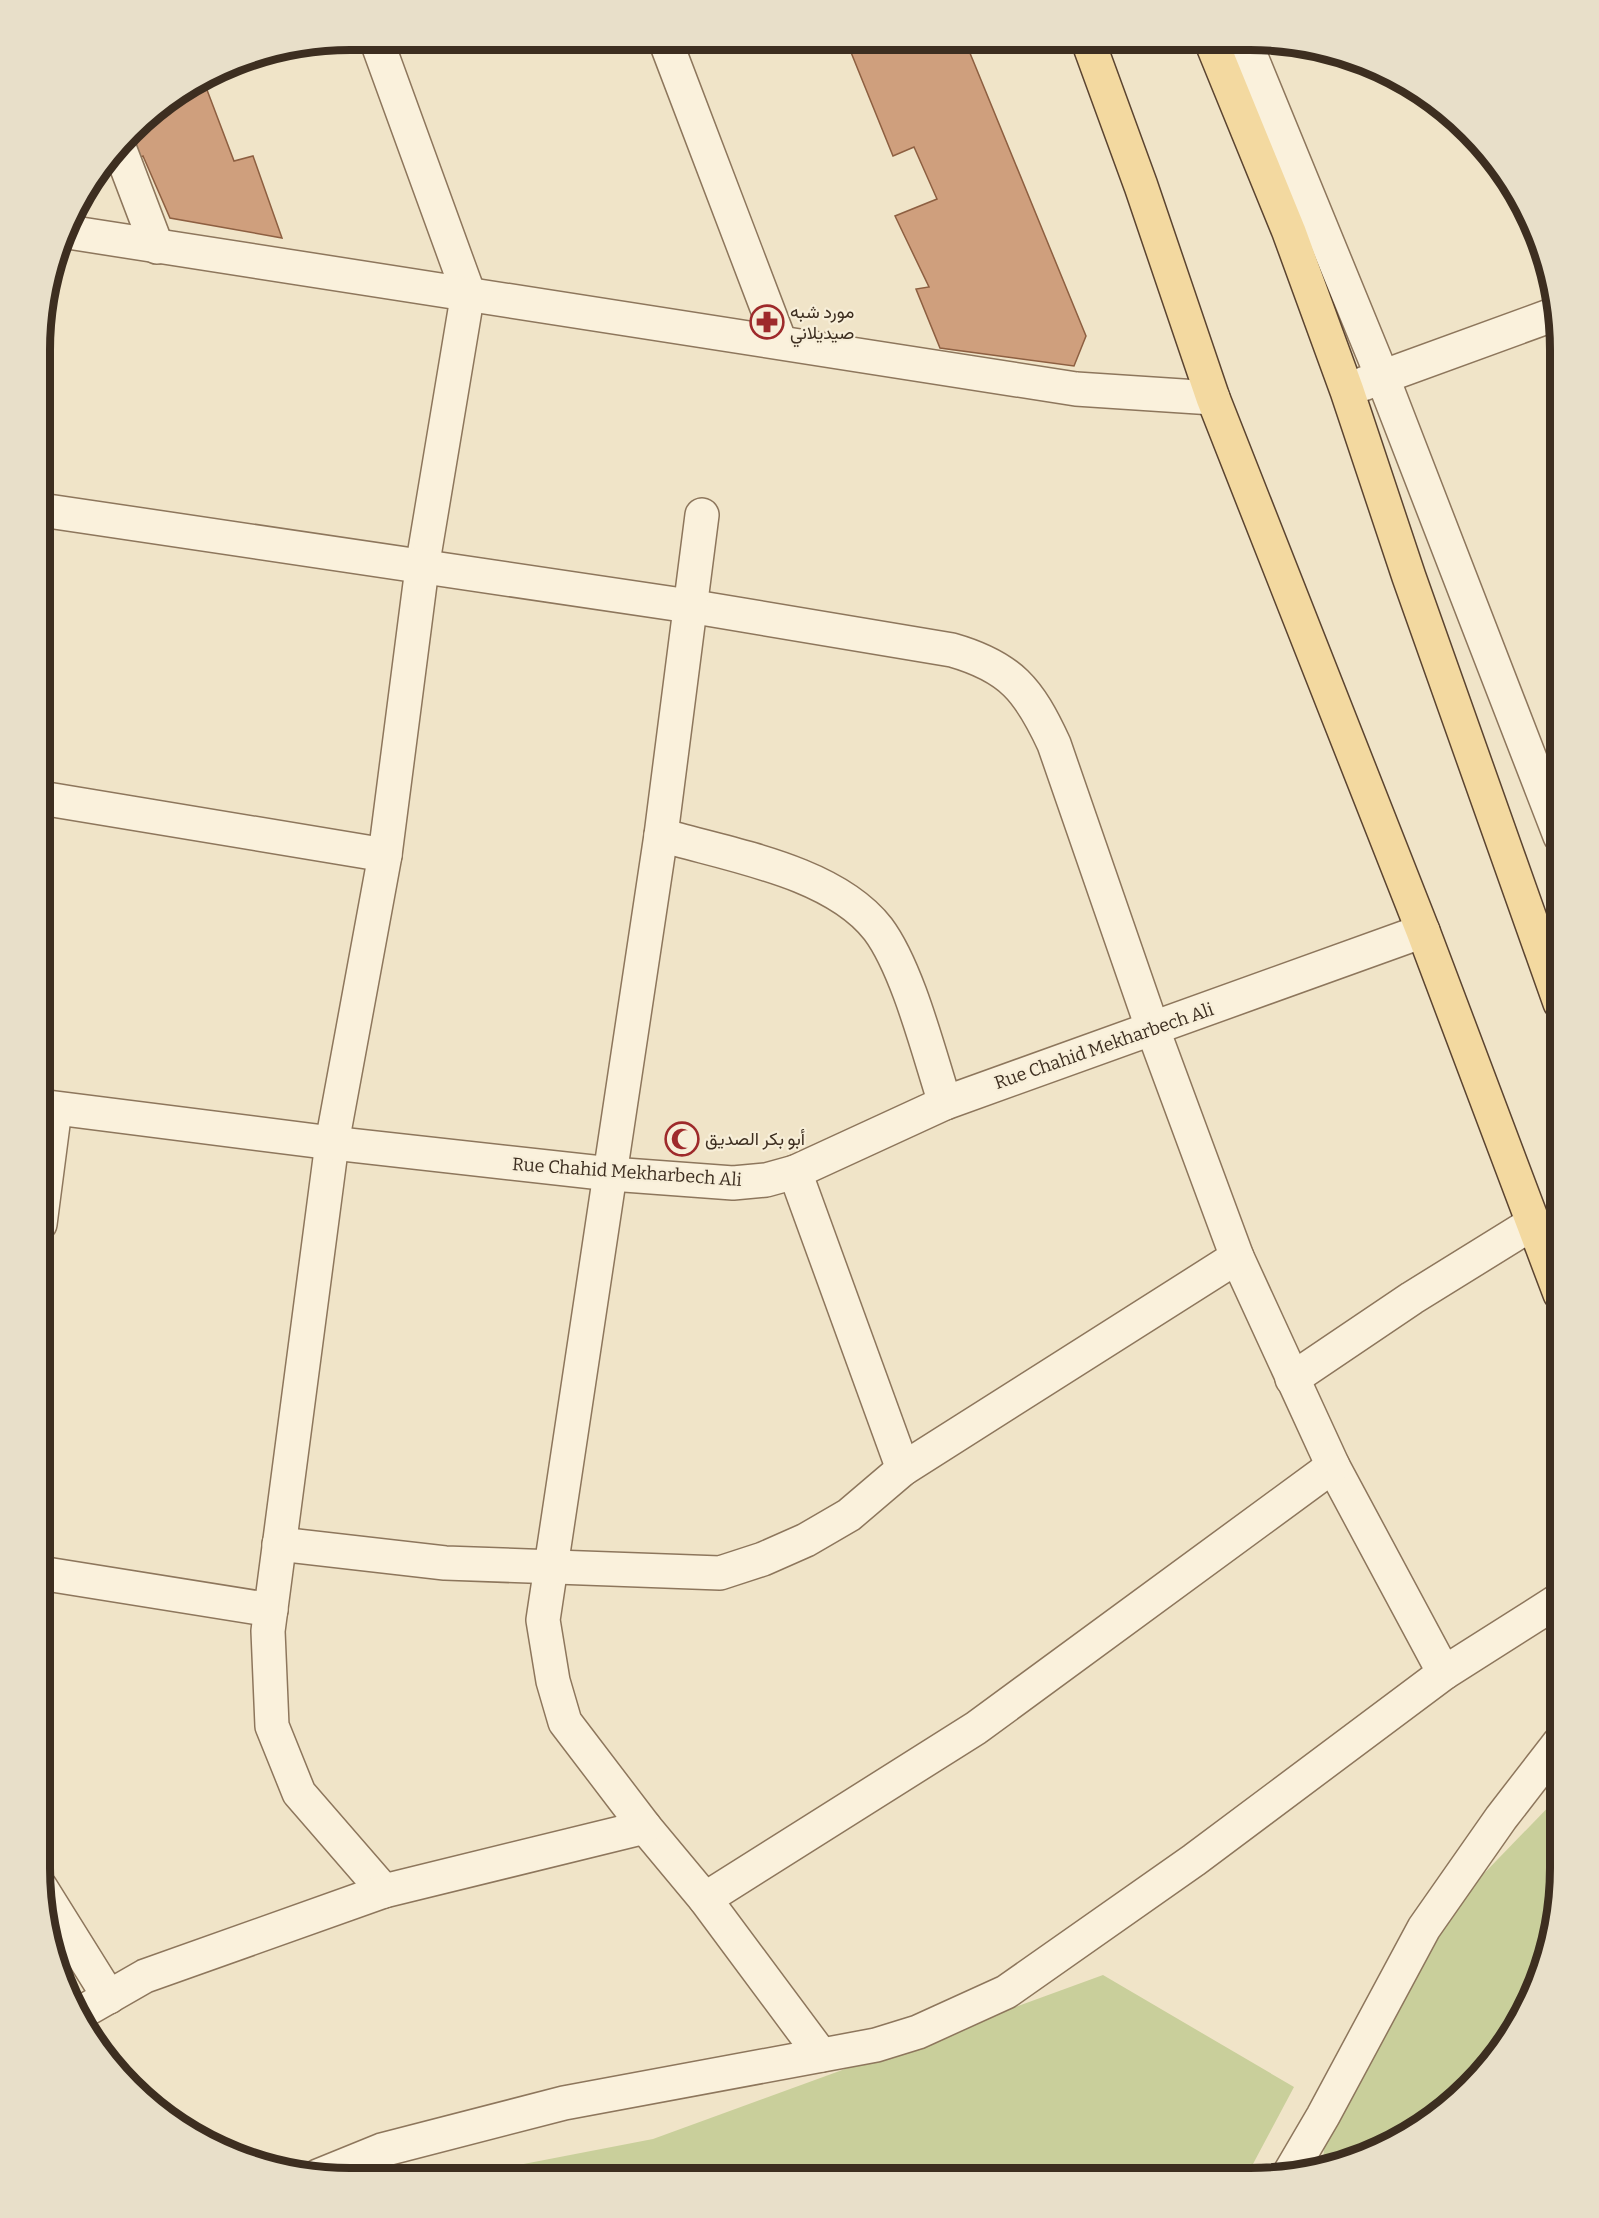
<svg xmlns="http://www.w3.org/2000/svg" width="1599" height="2218" font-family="Bitter,Vazirmatn,serif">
	<rect width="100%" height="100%" fill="#f0e4c8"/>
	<!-- green -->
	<g fill="#c9cf9b">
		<polygon points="1559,1796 1559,1889 1543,1969 1507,2041 1454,2102 1387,2147 1323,2169 1324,2145 1439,1920"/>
		<polygon points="1103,1975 1294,2087 1245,2179 456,2177 653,2139"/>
	</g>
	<!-- building -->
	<g fill="#cf9f7d" stroke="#8d5f41" stroke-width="1.5">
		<polygon points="846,40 965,41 1086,336 1074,366 940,348 916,289 929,287 895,216 937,199 914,147 893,156"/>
		<polygon points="204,82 234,161 253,156 282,238 170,218 143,156 135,160 127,138 145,116"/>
	</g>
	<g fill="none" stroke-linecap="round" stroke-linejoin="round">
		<!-- minor casing -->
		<g stroke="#8d765c" stroke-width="36">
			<g id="minor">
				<polyline points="376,39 468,292 422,568 385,855 332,1143 268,1631 272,1726 299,1793 384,1891"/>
				<polyline points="665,40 780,342"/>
				<polyline points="1245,42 1382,376 1560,836"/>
				<polyline points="119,147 157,247"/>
				<polyline points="68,232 1076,389 1213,398"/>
				<polyline points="1363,384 1555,314"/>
				<path d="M41,510L689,606L952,650C1011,667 1029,690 1054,744L1153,1030L1237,1257L1333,1466L1444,1673"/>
				<polyline points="702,515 661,835 543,1620 553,1681 565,1722 645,1827 705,1899 821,2055"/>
				<polyline points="41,798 385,855"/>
				<path d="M661,835C729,855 833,871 878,929C908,969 929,1054 945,1103"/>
				<polyline points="40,1106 332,1143 611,1174 733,1183 766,1180 795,1172 945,1103 1423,931"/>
				<polyline points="795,1172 903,1469"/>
				<polyline points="40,1224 55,1109"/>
				<polyline points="1292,1379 1412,1298 1533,1223"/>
				<polyline points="279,1544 445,1563 720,1573 763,1559 806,1540 849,1515 903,1469 1237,1257"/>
				<polyline points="40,1573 271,1610"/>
				<polyline points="41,1888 109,1997"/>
				<polyline points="705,1899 976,1728 1333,1466"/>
				<polyline points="77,2015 145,1976 384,1891 645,1827"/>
				<polyline points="1289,2174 1323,2116 1424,1928 1501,1818 1559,1743"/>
				<polyline points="318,2176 382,2150 564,2103 876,2045 918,2032 1006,1992 1194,1860 1444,1673 1559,1600"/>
			</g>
		</g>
		<!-- major casing -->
		<g stroke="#5b4430" stroke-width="36">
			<g id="major">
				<polyline points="1088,41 1141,186 1213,398 1423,931 1560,1294"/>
				<polyline points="1211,41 1289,232 1347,391 1409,577 1560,1003"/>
			</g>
		</g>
		<!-- minor -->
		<use href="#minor" stroke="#faf1dc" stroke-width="33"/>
		<!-- major -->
		<use href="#major" stroke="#f3d9a0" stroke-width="33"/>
	</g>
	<!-- icons -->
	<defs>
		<g id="pharmacy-ring" transform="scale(1.725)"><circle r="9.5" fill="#f7eed8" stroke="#9e2a2b" stroke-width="1.5"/><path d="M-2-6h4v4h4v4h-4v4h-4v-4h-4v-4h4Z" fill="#9e2a2b"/></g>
		<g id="mosque-ring" transform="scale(1.725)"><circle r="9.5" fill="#f7eed8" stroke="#9e2a2b" stroke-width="1.5"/><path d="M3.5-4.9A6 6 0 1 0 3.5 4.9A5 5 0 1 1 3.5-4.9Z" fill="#9e2a2b"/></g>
	</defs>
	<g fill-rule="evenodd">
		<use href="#pharmacy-ring" x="767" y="322"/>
		<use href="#mosque-ring" x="682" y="1139"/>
	</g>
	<g text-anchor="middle" stroke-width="4.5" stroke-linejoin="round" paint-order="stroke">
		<!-- poi labels -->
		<g font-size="18" fill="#3d2e20" stroke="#f7eed8" text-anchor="start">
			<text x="790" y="318">مورد شبه<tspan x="790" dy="21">صيديلاني</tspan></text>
			<text x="705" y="1145">أبو بكر الصديق</text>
		</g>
		<!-- street labels -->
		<g font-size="18" fill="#3d2e20" stroke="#f7eed8">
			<text transform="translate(1104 1046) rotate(-19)" y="6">Rue Chahid Mekharbech Ali</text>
			<text transform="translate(627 1172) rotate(4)" y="6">Rue Chahid Mekharbech Ali</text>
		</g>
	</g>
	<!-- crop -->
	<path d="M0 0H1599V2218H0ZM350 50H1250A300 300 0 0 1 1550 350V1868A300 300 0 0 1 1250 2168H350A300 300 0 0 1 50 1868V350A300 300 0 0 1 350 50Z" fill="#e8dfc9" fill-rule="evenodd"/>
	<path fill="none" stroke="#3d2e20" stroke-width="8" d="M350 50H1250A300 300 0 0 1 1550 350V1868A300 300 0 0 1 1250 2168H350A300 300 0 0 1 50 1868V350A300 300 0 0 1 350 50Z"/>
</svg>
